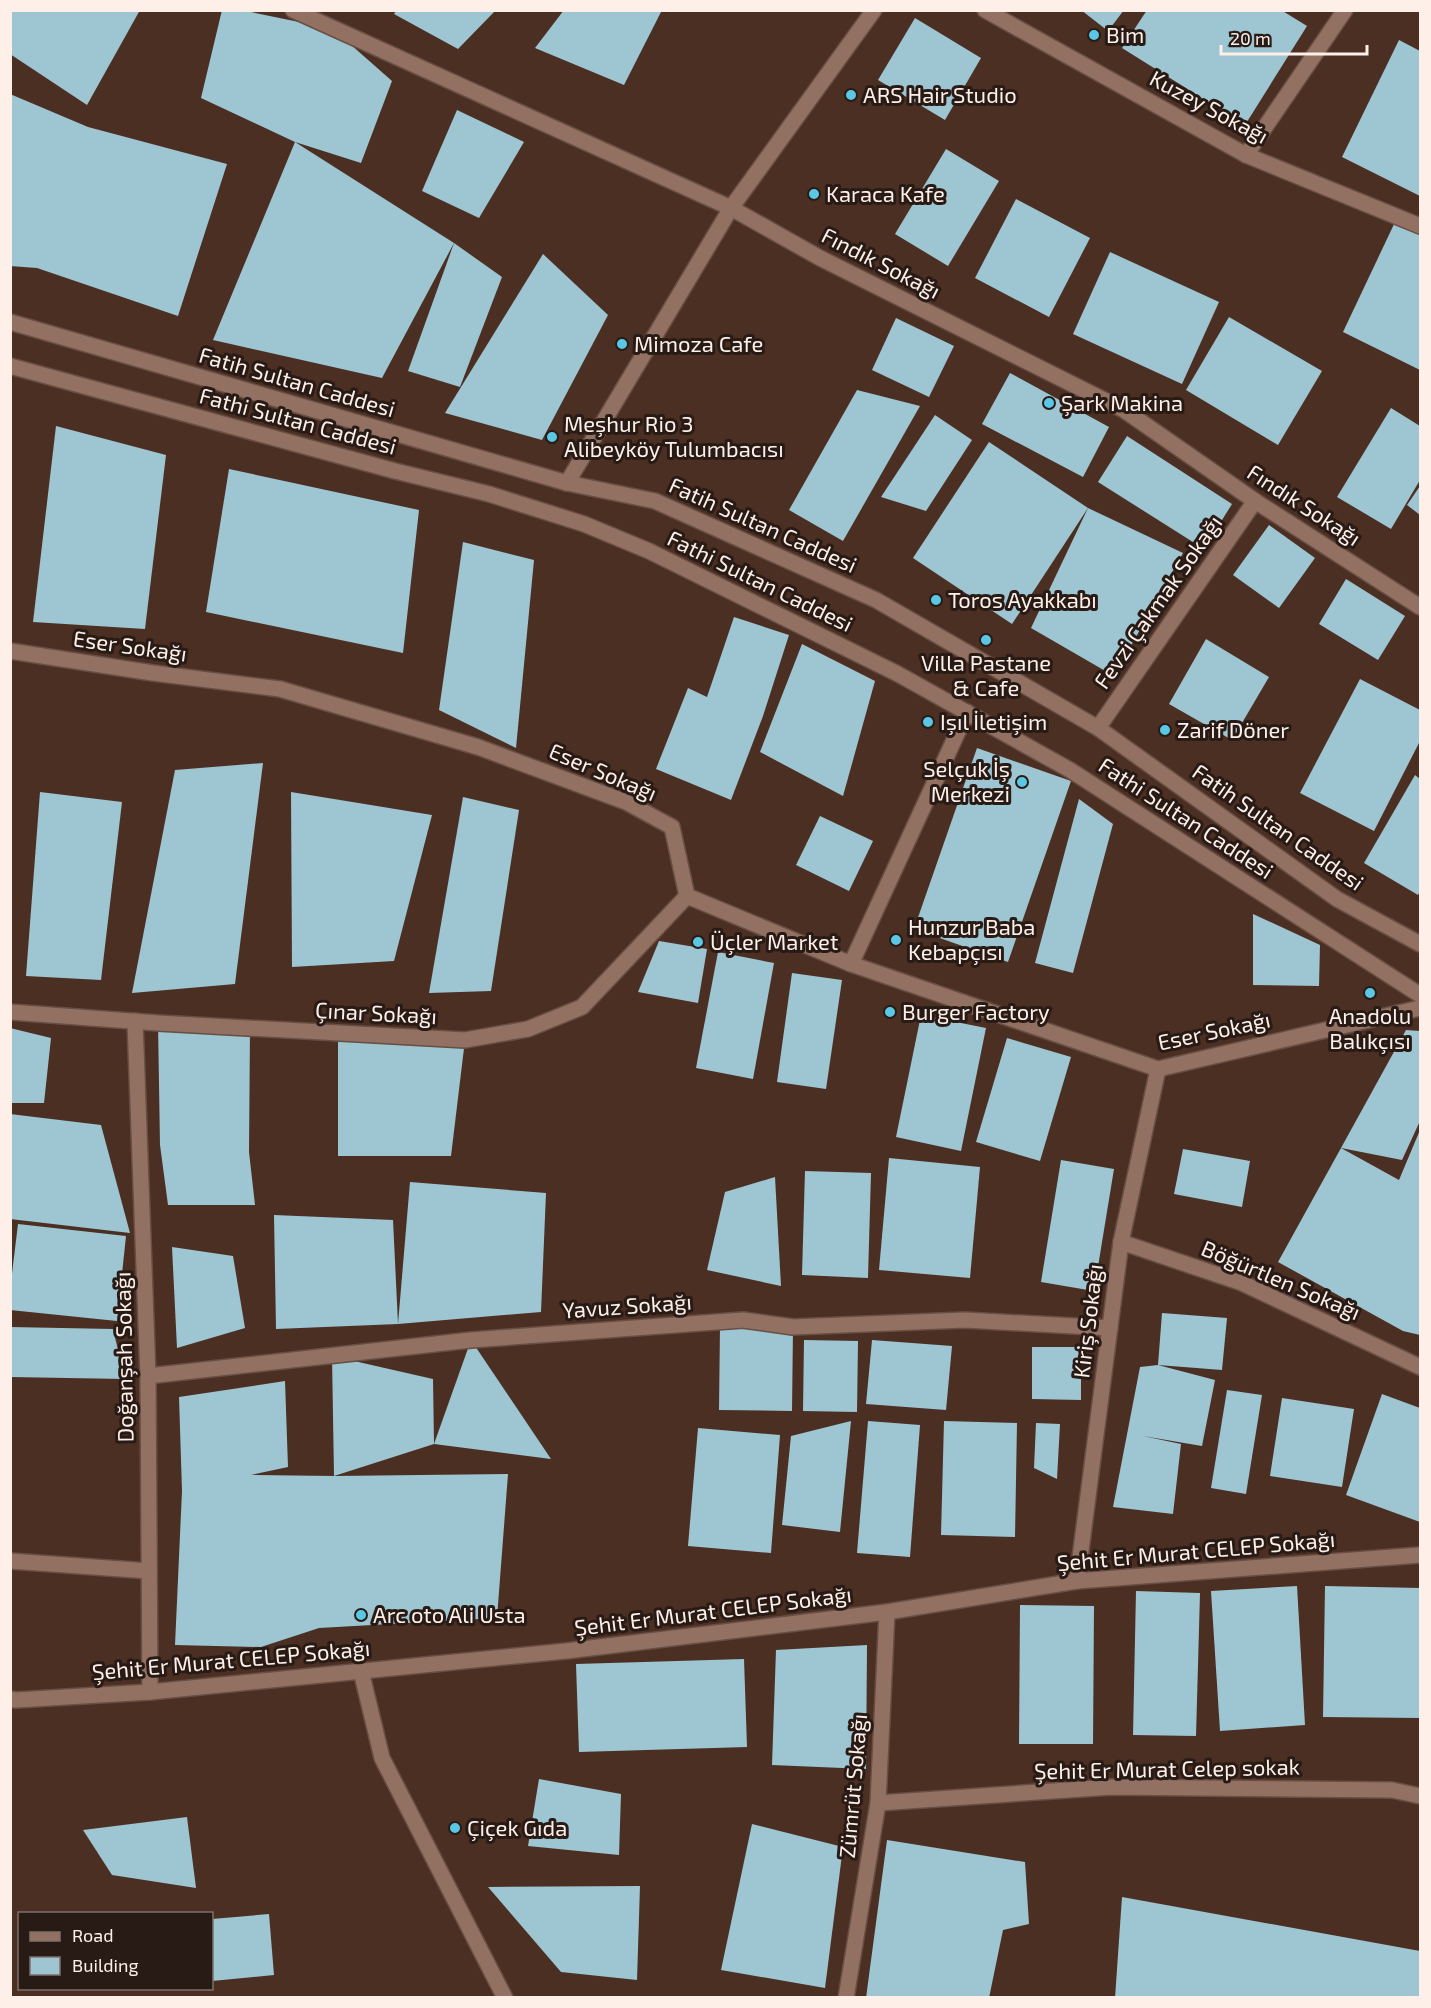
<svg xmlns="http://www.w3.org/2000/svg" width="1431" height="2008" font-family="'Exo 2',sans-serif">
	<rect width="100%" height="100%" fill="#4c2f23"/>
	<!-- building -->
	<g fill="#9dc6d2">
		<polygon points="10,10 140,10 87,105 10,54"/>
		<polygon points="222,10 241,10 333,29 392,81 361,163 295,142 454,243 382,378 213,340 295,142 201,98"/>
		<polygon points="397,10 496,10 458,49 394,14"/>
		<polygon points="564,10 662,10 624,85 535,48"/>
		<polygon points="1081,10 1124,10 1108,31"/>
		<polygon points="1147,10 1281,10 1307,26 1245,125 1122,48"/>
		<polygon points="915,18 981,58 945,120 878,80"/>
		<polygon points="1399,40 1420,51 1420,196 1342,157"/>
		<polygon points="10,94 88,127 227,164 178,316 37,268 10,266"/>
		<polygon points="457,110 524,142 479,218 422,191"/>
		<polygon points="946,149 999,181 948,266 895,234"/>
		<polygon points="1016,199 1090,238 1049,317 975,278"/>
		<polygon points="1396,220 1420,232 1420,370 1343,332"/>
		<polygon points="454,243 502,277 460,387 408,371"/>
		<polygon points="1110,252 1219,302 1182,384 1073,334"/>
		<polygon points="543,254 608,315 542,440 445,413"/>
		<polygon points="1229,317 1322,371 1278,445 1186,390"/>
		<polygon points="896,318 954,346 929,397 872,370"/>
		<polygon points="1010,373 1109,427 1083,477 982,424"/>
		<polygon points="857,390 920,406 843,541 789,510"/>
		<polygon points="1391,408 1420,426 1420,480 1391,529 1337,497"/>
		<polygon points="935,415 972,440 926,511 881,497"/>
		<polygon points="56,426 166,455 145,629 33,622"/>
		<polygon points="1127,436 1232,504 1204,549 1098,482"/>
		<polygon points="989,442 1088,508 1012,624 913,558"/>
		<polygon points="229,469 419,510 403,653 206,612"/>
		<polygon points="1420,486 1420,515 1407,505"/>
		<polygon points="1088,508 1183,553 1114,676 1031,628"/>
		<polygon points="1269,525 1315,558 1279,608 1233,575"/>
		<polygon points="463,542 534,560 516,748 439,710"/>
		<polygon points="1346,579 1405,616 1378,660 1319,624"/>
		<polygon points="734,617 789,635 763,716 731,800 656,769 688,688 707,697"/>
		<polygon points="1206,639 1269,677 1232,740 1169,704"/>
		<polygon points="802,644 875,681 843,796 760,752"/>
		<polygon points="1360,679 1420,710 1420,741 1374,831 1300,793"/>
		<polygon points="977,748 1071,781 1008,962 914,929"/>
		<polygon points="263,763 235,984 132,993 175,770"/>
		<polygon points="1415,775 1420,779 1420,891 1418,895 1364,863"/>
		<polygon points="40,792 122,802 101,980 26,976"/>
		<polygon points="291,792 432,815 394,961 292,967"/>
		<polygon points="463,797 519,810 491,991 429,993"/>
		<polygon points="1079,799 1113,824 1073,973 1035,963"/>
		<polygon points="820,816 873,841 849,891 796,865"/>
		<polygon points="1253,914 1320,945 1319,986 1253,985"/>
		<polygon points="659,941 707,949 698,1003 638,992"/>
		<polygon points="718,952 774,963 753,1079 696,1068"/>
		<polygon points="792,973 842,980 826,1089 777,1082"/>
		<polygon points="921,1015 986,1028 961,1151 896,1137"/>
		<polygon points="158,1023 250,1028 249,1152 255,1205 168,1205 160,1145"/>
		<polygon points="10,1028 51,1038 44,1103 10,1103"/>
		<polygon points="1406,1030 1420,1031 1420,1121 1402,1160 1341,1148"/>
		<polygon points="338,1033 465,1040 451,1156 338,1156"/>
		<polygon points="1007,1038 1071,1057 1040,1161 976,1142"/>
		<polygon points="10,1114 101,1125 130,1233 10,1219"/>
		<polygon points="1420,1130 1420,1335 1403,1331 1278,1262 1341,1148 1399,1180"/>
		<polygon points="1183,1149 1250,1161 1242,1207 1174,1194"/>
		<polygon points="889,1158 980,1167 970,1278 879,1270"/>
		<polygon points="1061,1160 1114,1169 1094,1291 1041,1282"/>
		<polygon points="805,1171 871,1173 868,1278 802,1275"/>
		<polygon points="775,1177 781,1286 707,1270 725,1192"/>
		<polygon points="410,1182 546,1193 541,1312 398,1324"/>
		<polygon points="274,1215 393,1220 398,1324 276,1329"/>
		<polygon points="18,1224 126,1236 117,1321 10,1310 10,1290"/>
		<polygon points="172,1247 233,1256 245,1328 177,1348"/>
		<polygon points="1162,1313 1227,1318 1222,1370 1158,1365 1215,1380 1202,1446 1143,1436 1181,1444 1173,1514 1113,1507 1140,1367 1158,1365"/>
		<polygon points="10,1327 113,1329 125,1379 10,1377"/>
		<polygon points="720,1327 793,1327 792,1411 719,1410"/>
		<polygon points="471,1340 551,1459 434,1444"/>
		<polygon points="804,1340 858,1341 857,1412 803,1411"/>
		<polygon points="872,1340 952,1346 946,1410 866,1404"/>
		<polygon points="1032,1347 1081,1347 1081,1400 1032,1399"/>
		<polygon points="332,1356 433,1379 434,1444 334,1476 508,1474 497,1618 319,1628 261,1647 175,1645 182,1491 179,1397 285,1381 288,1467 251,1475 334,1476"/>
		<polygon points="1227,1390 1262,1395 1246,1494 1211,1488"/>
		<polygon points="1382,1394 1420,1408 1420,1522 1346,1495"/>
		<polygon points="1282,1398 1354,1409 1342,1487 1270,1476"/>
		<polygon points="851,1421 840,1532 782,1525 791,1436"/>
		<polygon points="868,1421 920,1425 910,1557 857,1553"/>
		<polygon points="944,1421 1017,1423 1015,1537 941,1535"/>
		<polygon points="1036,1423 1060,1424 1057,1479 1034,1468"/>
		<polygon points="698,1428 780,1435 771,1553 688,1546"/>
		<polygon points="1297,1586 1305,1725 1220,1731 1211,1591"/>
		<polygon points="1325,1586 1420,1588 1420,1718 1323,1717"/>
		<polygon points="1136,1591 1200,1593 1196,1736 1133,1735"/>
		<polygon points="1020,1605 1094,1606 1093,1744 1019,1744"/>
		<polygon points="867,1645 866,1769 772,1765 776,1650"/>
		<polygon points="744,1659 747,1747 579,1752 576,1664"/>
		<polygon points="539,1779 621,1794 619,1855 528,1846"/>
		<polygon points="187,1817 196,1888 112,1875 83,1830"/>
		<polygon points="752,1824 843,1847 825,1988 721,1970"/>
		<polygon points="887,1840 1025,1862 1029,1924 1003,1930 989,1998 866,1998"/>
		<polygon points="640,1886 637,1980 561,1972 488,1887"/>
		<polygon points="1122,1897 1420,1951 1420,1998 1115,1998"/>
		<polygon points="269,1914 274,1975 212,1981 212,1919"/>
	</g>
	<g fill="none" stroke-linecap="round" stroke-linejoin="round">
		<!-- minor casing -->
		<g stroke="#684e43" stroke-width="18">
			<g id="minor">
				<polyline points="293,10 731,208 820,258 1124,410 1255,501 1420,607"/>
				<polyline points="985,10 1246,155 1420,226"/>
				<polyline points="1246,155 1345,10"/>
				<polyline points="10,322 567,483 655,501 876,600 1098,728 1337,899 1420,944"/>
				<polyline points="10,366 395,471 489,494 584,524 649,551 898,674 1070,770 1420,995"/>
				<polyline points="567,483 731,208 874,10"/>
				<polyline points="10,651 153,673 280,689 478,747 626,802 672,827 687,896"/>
				<polyline points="1098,728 1255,501"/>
				<polyline points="687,896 851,964 1158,1069 1420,1008"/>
				<polyline points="851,964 967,712"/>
				<polyline points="10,1012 158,1023 465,1040 528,1029 582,1007 687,896"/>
				<polyline points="135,1021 148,1376 150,1692"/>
				<polyline points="1121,1242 1242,1283 1420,1367"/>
				<polyline points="148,1376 471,1340 743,1320 793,1327 965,1320 1110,1328"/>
				<polyline points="10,1561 149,1571"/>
				<polyline points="1077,1581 1121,1242 1158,1069"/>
				<polyline points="361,1671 382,1758 505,1998"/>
				<polyline points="10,1699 16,1700 150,1692 566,1651 887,1612 1077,1581 1420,1555"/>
				<polyline points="878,1803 1112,1787 1392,1790 1420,1796"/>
				<polyline points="846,1998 878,1803 887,1612"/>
			</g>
		</g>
		<!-- minor -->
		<use href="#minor" stroke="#937162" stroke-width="15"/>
	</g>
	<!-- markers -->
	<g fill="#5ac8e5" stroke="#281b15" stroke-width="2">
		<circle cx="1094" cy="35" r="6"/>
		<circle cx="851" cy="95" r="6"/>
		<circle cx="814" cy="194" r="6"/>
		<circle cx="622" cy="344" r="6"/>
		<circle cx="1049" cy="403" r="6"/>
		<circle cx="552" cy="437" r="6"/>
		<circle cx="936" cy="600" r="6"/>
		<circle cx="986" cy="640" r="6"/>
		<circle cx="928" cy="722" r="6"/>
		<circle cx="1165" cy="730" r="6"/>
		<circle cx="1022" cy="782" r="6"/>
		<circle cx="896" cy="940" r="6"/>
		<circle cx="698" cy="942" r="6"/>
		<circle cx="1370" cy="993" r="6"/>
		<circle cx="890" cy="1012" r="6"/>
		<circle cx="361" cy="1615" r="6"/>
		<circle cx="455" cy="1828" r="6"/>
	</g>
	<g text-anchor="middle" stroke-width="6" stroke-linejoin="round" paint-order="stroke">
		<!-- poi labels -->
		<g font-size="22" fill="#feefe9" stroke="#281b15" text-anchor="start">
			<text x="1106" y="43">Bim</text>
			<text x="863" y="103">ARS Hair Studio</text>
			<text x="826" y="202">Karaca Kafe</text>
			<text x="634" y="352">Mimoza Cafe</text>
			<text x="1061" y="411">Şark Makina</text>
			<text x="564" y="432">Meşhur Rio 3<tspan x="564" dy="25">Alibeyköy Tulumbacısı</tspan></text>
			<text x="948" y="608">Toros Ayakkabı</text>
			<text x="986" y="671" text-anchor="middle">Villa Pastane<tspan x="986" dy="25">&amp; Cafe</tspan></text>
			<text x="940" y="730">Işıl İletişim</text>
			<text x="1177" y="738">Zarif Döner</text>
			<text x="1010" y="777" text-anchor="end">Selçuk İş<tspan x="1010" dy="25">Merkezi</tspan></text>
			<text x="908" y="935">Hunzur Baba<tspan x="908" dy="25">Kebapçısı</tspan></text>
			<text x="710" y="950">Üçler Market</text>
			<text x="902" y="1020">Burger Factory</text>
			<text x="1370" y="1024" text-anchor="middle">Anadolu<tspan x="1370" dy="25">Balıkçısı</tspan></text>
			<text x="373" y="1623">Arc oto Ali Usta</text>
			<text x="467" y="1836">Çiçek Gıda</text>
		</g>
		<!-- street labels -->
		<g font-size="22" fill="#feefe9" stroke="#281b15">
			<text transform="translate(1209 107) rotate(28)" y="8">Kuzey Sokağı</text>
			<text transform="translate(881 263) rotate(27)" y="8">Fındık Sokağı</text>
			<text transform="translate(297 382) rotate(16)" y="8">Fatih Sultan Caddesi</text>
			<text transform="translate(298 421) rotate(15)" y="8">Fathi Sultan Caddesi</text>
			<text transform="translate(1304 505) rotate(33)" y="8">Fındık Sokağı</text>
			<text transform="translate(763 525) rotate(24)" y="8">Fatih Sultan Caddesi</text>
			<text transform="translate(760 581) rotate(26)" y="8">Fathi Sultan Caddesi</text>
			<text transform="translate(1158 602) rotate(-55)" y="8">Fevzi Çakmak Sokağı</text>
			<text transform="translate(130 646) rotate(8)" y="8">Eser Sokağı</text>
			<text transform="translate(603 772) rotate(23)" y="8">Eser Sokağı</text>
			<text transform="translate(1186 818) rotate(33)" y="8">Fathi Sultan Caddesi</text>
			<text transform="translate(1278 827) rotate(35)" y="8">Fatih Sultan Caddesi</text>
			<text transform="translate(376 1013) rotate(3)" y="8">Çınar Sokağı</text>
			<text transform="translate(1214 1031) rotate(-12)" y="8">Eser Sokağı</text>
			<text transform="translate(1281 1280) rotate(23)" y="8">Böğürtlen Sokağı</text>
			<text transform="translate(627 1306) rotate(-4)" y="8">Yavuz Sokağı</text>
			<text transform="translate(1088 1321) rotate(-83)" y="8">Kiriş Sokağı</text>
			<text transform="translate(124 1357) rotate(-91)" y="8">Doğanşah Sokağı</text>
			<text transform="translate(1196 1551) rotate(-5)" y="8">Şehit Er Murat CELEP Sokağı</text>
			<text transform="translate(713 1611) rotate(-7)" y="8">Şehit Er Murat CELEP Sokağı</text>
			<text transform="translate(231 1660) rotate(-5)" y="8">Şehit Er Murat CELEP Sokağı</text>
			<text transform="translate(1167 1769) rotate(-1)" y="8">Şehit Er Murat Celep sokak</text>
			<text transform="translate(853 1786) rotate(-85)" y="8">Zümrüt Sokağı</text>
		</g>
	</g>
	<!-- border -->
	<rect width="1431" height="2008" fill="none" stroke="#feefe9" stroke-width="24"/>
	<!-- legend -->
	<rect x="18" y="1912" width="195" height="78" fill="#281b15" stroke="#7e706a" stroke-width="1.5"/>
	<rect x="30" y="1932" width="30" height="9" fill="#937162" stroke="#7e706a" stroke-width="1.5"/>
	<text x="72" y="1942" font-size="18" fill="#feefe9">Road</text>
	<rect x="30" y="1957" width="30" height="18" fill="#9dc6d2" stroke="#7e706a" stroke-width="1.5"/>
	<text x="72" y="1972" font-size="18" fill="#feefe9">Building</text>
	<!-- scale -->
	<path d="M1221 45v9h146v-9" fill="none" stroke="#feefe9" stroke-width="3"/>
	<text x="1230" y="45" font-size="18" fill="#feefe9" stroke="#281b15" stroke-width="4.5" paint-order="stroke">20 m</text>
</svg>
